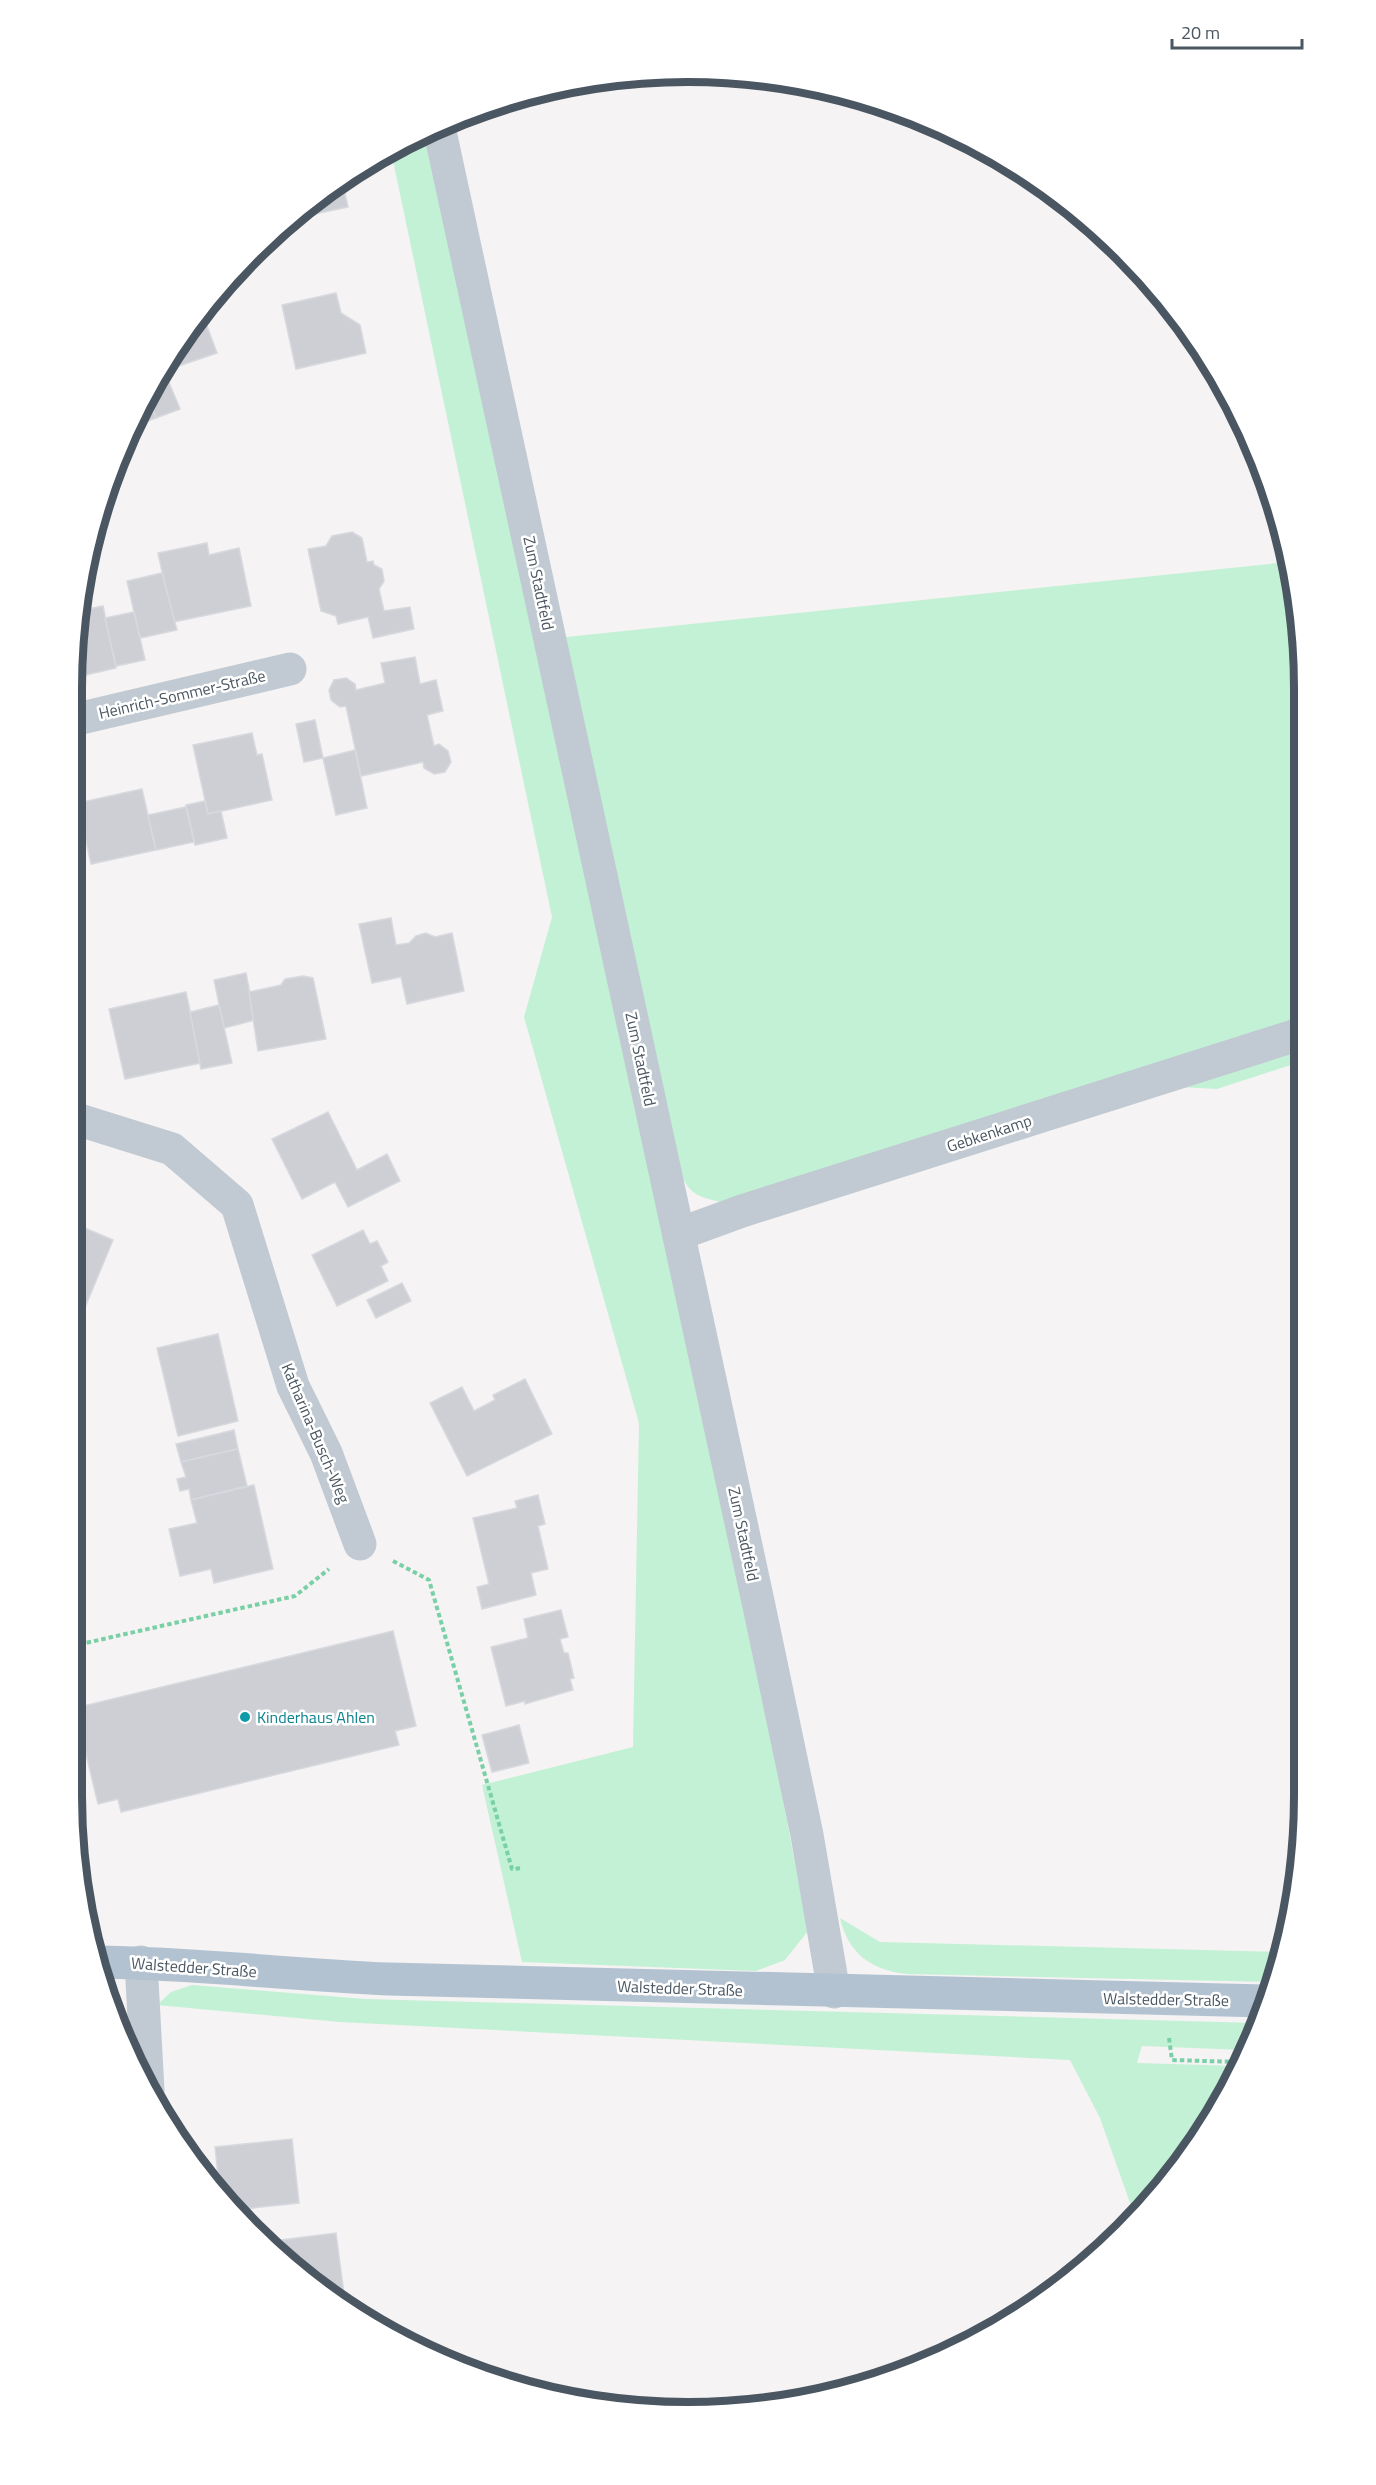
<svg xmlns="http://www.w3.org/2000/svg" width="1376" height="2485" font-family="'Titillium Web',sans-serif">
	<rect width="100%" height="100%" fill="#f5f3f3"/>
	<!-- green -->
	<g fill="#c3f1d5">
		<polygon points="424,132 747,1612 808,1931 785,1960 756,1971 522,1962 482,1785 633,1747 639,1423 524,1017 552,917 391,151"/>
		<path d="M1288,562L1299,608L1300,1022L732,1204C688,1196 688,1193 673,1153L566,637Z"/>
		<polygon points="1300,1048 1300,1062 1217,1089 1180,1087"/>
		<path d="M840,1918L880,1942L1284,1952L1272,1982L906,1974C871,1970 848,1953 840,1918Z"/>
		<path d="M192,1985L365,1999L1256,2023L1244,2050L1142,2046L1137,2063L1238,2066C1212,2127 1179,2169 1135,2217L1100,2118L1070,2060L340,2022L157,2005L171,1992Z"/>
	</g>
	<!-- building -->
	<g fill="#cdcfd5" stroke="#d7d9de" stroke-width="1.5">
		<polygon points="342,181 348,207 292,219 313,200"/>
		<polygon points="336,293 341,313 360,325 366,353 296,369 282,305"/>
		<polygon points="199,318 205,321 217,353 164,371 163,368"/>
		<polygon points="163,368 180,409 156,418 148,395"/>
		<polygon points="148,395 156,418 136,425"/>
		<polygon points="352,532 362,538 367,562 373,561 374,565 382,569 384,581 379,589 384,611 410,607 414,629 373,638 368,617 338,624 336,616 321,611 308,549 326,546 332,536"/>
		<polygon points="207,543 209,555 239,548 251,606 173,622 158,553"/>
		<polygon points="162,573 177,630 140,638 127,581"/>
		<polygon points="103,606 116,668 73,678 73,648 79,611"/>
		<polygon points="134,612 145,660 116,666 105,618"/>
		<polygon points="415,657 420,684 436,680 443,711 427,715 434,746 439,744 448,751 451,762 445,772 434,774 424,768 423,762 361,776 346,706 340,707 331,700 329,690 334,680 346,678 355,684 356,690 385,683 381,663"/>
		<polygon points="315,720 323,758 304,762 296,724"/>
		<polygon points="252,733 257,755 262,754 272,800 208,814 193,745"/>
		<polygon points="355,750 367,808 336,815 323,758"/>
		<polygon points="142,789 156,850 91,864 78,803"/>
		<polygon points="205,801 208,814 221,811 227,838 195,845 186,805"/>
		<polygon points="186,807 194,842 156,850 148,815"/>
		<polygon points="391,918 396,945 409,943 416,936 426,933 435,937 452,933 464,991 407,1004 401,977 372,983 359,924"/>
		<polygon points="246,973 255,1020 224,1028 214,980"/>
		<polygon points="303,976 313,978 326,1039 258,1051 249,992 281,985 285,979"/>
		<polygon points="186,992 201,1063 125,1079 109,1009"/>
		<polygon points="219,1005 232,1063 201,1069 190,1012"/>
		<polygon points="328,1112 357,1170 387,1154 400,1181 348,1207 335,1182 302,1199 272,1139"/>
		<polygon points="80,1226 113,1240 81,1317 73,1313 73,1227 79,1230"/>
		<polygon points="363,1230 370,1244 377,1241 388,1262 381,1266 388,1281 337,1306 312,1255"/>
		<polygon points="402,1283 411,1301 376,1318 367,1300"/>
		<polygon points="218,1334 238,1421 178,1436 157,1348"/>
		<polygon points="525,1379 552,1434 467,1476 430,1403 462,1387 474,1411 495,1400 493,1395"/>
		<polygon points="234,1430 238,1449 181,1462 176,1444"/>
		<polygon points="238,1449 247,1486 191,1500 189,1489 180,1491 177,1479 186,1477 181,1462"/>
		<polygon points="254,1485 273,1569 214,1583 211,1569 180,1576 169,1529 197,1523 191,1500"/>
		<polygon points="538,1495 545,1524 538,1526 548,1569 531,1573 536,1595 482,1609 477,1587 489,1584 473,1518 517,1508 515,1501"/>
		<polygon points="561,1610 568,1637 560,1639 564,1653 568,1653 574,1678 570,1679 573,1690 525,1704 525,1701 506,1706 491,1647 528,1638 524,1619"/>
		<polygon points="393,1631 416,1726 395,1731 399,1745 121,1812 118,1799 98,1804 75,1708"/>
		<polygon points="519,1725 529,1763 492,1772 482,1735"/>
		<polygon points="292,2139 299,2203 234,2210 220,2194 215,2147"/>
		<polygon points="336,2233 346,2309 284,2262 281,2240"/>
	</g>
	<g fill="none" stroke-linecap="round" stroke-linejoin="round">
		<!-- path -->
		<g stroke="#7ad0a6" stroke-width="4" stroke-dasharray="4.5 3" stroke-linecap="butt">
			<polyline points="393,1561 429,1580 512,1869 522,1868"/>
			<polyline points="72,1646 295,1596 329,1569"/>
			<polyline points="1169,2038 1172,2060 1239,2062"/>
		</g>
		<!-- minor -->
		<g stroke="#c1cad2" stroke-width="33">
			<polyline points="439,127 759,1606 807,1835 834,1992"/>
			<polyline points="73,720 290,669"/>
			<polyline points="73,1118 172,1149 237,1205 293,1386 326,1453 360,1544"/>
			<polyline points="679,1234 742,1211 1300,1034"/>
			<polyline points="141,1962 148,2091"/>
		</g>
		<!-- major -->
		<path stroke="#b3c2d1" stroke-width="33" d="M96,1962C194,1963 291,1975 389,1979C681,1988 973,1994 1264,2001"/>
	</g>
	<!-- markers -->
	<circle fill="#0f9aa8" stroke="#fff" stroke-width="2" cx="245" cy="1717" r="6"/>
	<g text-anchor="middle" stroke-width="5" stroke-linejoin="round" paint-order="stroke">
		<!-- street labels -->
		<g font-size="16" fill="#4a5661" stroke="#fff">
			<text transform="translate(539 583) rotate(78)" y="6">Zum Stadtfeld</text>
			<text transform="translate(182 694) rotate(-13)" y="6">Heinrich-Sommer-Straße</text>
			<text transform="translate(641 1059) rotate(78)" y="6">Zum Stadtfeld</text>
			<text transform="translate(989 1133) rotate(-18)" y="6">Gebkenkamp</text>
			<text transform="translate(316 1433) rotate(67)" y="6">Katharina-Busch-Weg</text>
			<text transform="translate(744 1534) rotate(78)" y="6">Zum Stadtfeld</text>
			<text transform="translate(194 1967) rotate(4)" y="6">Walstedder Straße</text>
			<text transform="translate(680 1988) rotate(2)" y="6">Walstedder Straße</text>
			<text transform="translate(1166 1999) rotate(1)" y="6">Walstedder Straße</text>
		</g>
		<!-- culture labels -->
		<g font-size="16" fill="#0d838f" stroke="#fff" text-anchor="start">
			<text x="257" y="1723">Kinderhaus Ahlen</text>
		</g>
	</g>
	<!-- crop -->
	<path d="M0 0H1376V2485H0ZM688 82H688A606 606 0 0 1 1294 688V1796A606 606 0 0 1 688 2402H688A606 606 0 0 1 82 1796V688A606 606 0 0 1 688 82Z" fill="#fff" fill-rule="evenodd"/>
	<path fill="none" stroke="#4a5661" stroke-width="8" d="M688 82H688A606 606 0 0 1 1294 688V1796A606 606 0 0 1 688 2402H688A606 606 0 0 1 82 1796V688A606 606 0 0 1 688 82Z"/>
	<!-- scale -->
	<path d="M1172 39v9h130v-9" fill="none" stroke="#4a5661" stroke-width="3"/>
	<text x="1181" y="39" font-size="18" fill="#4a5661" stroke="#ffffff" stroke-width="4.5" paint-order="stroke">20 m</text>
</svg>
